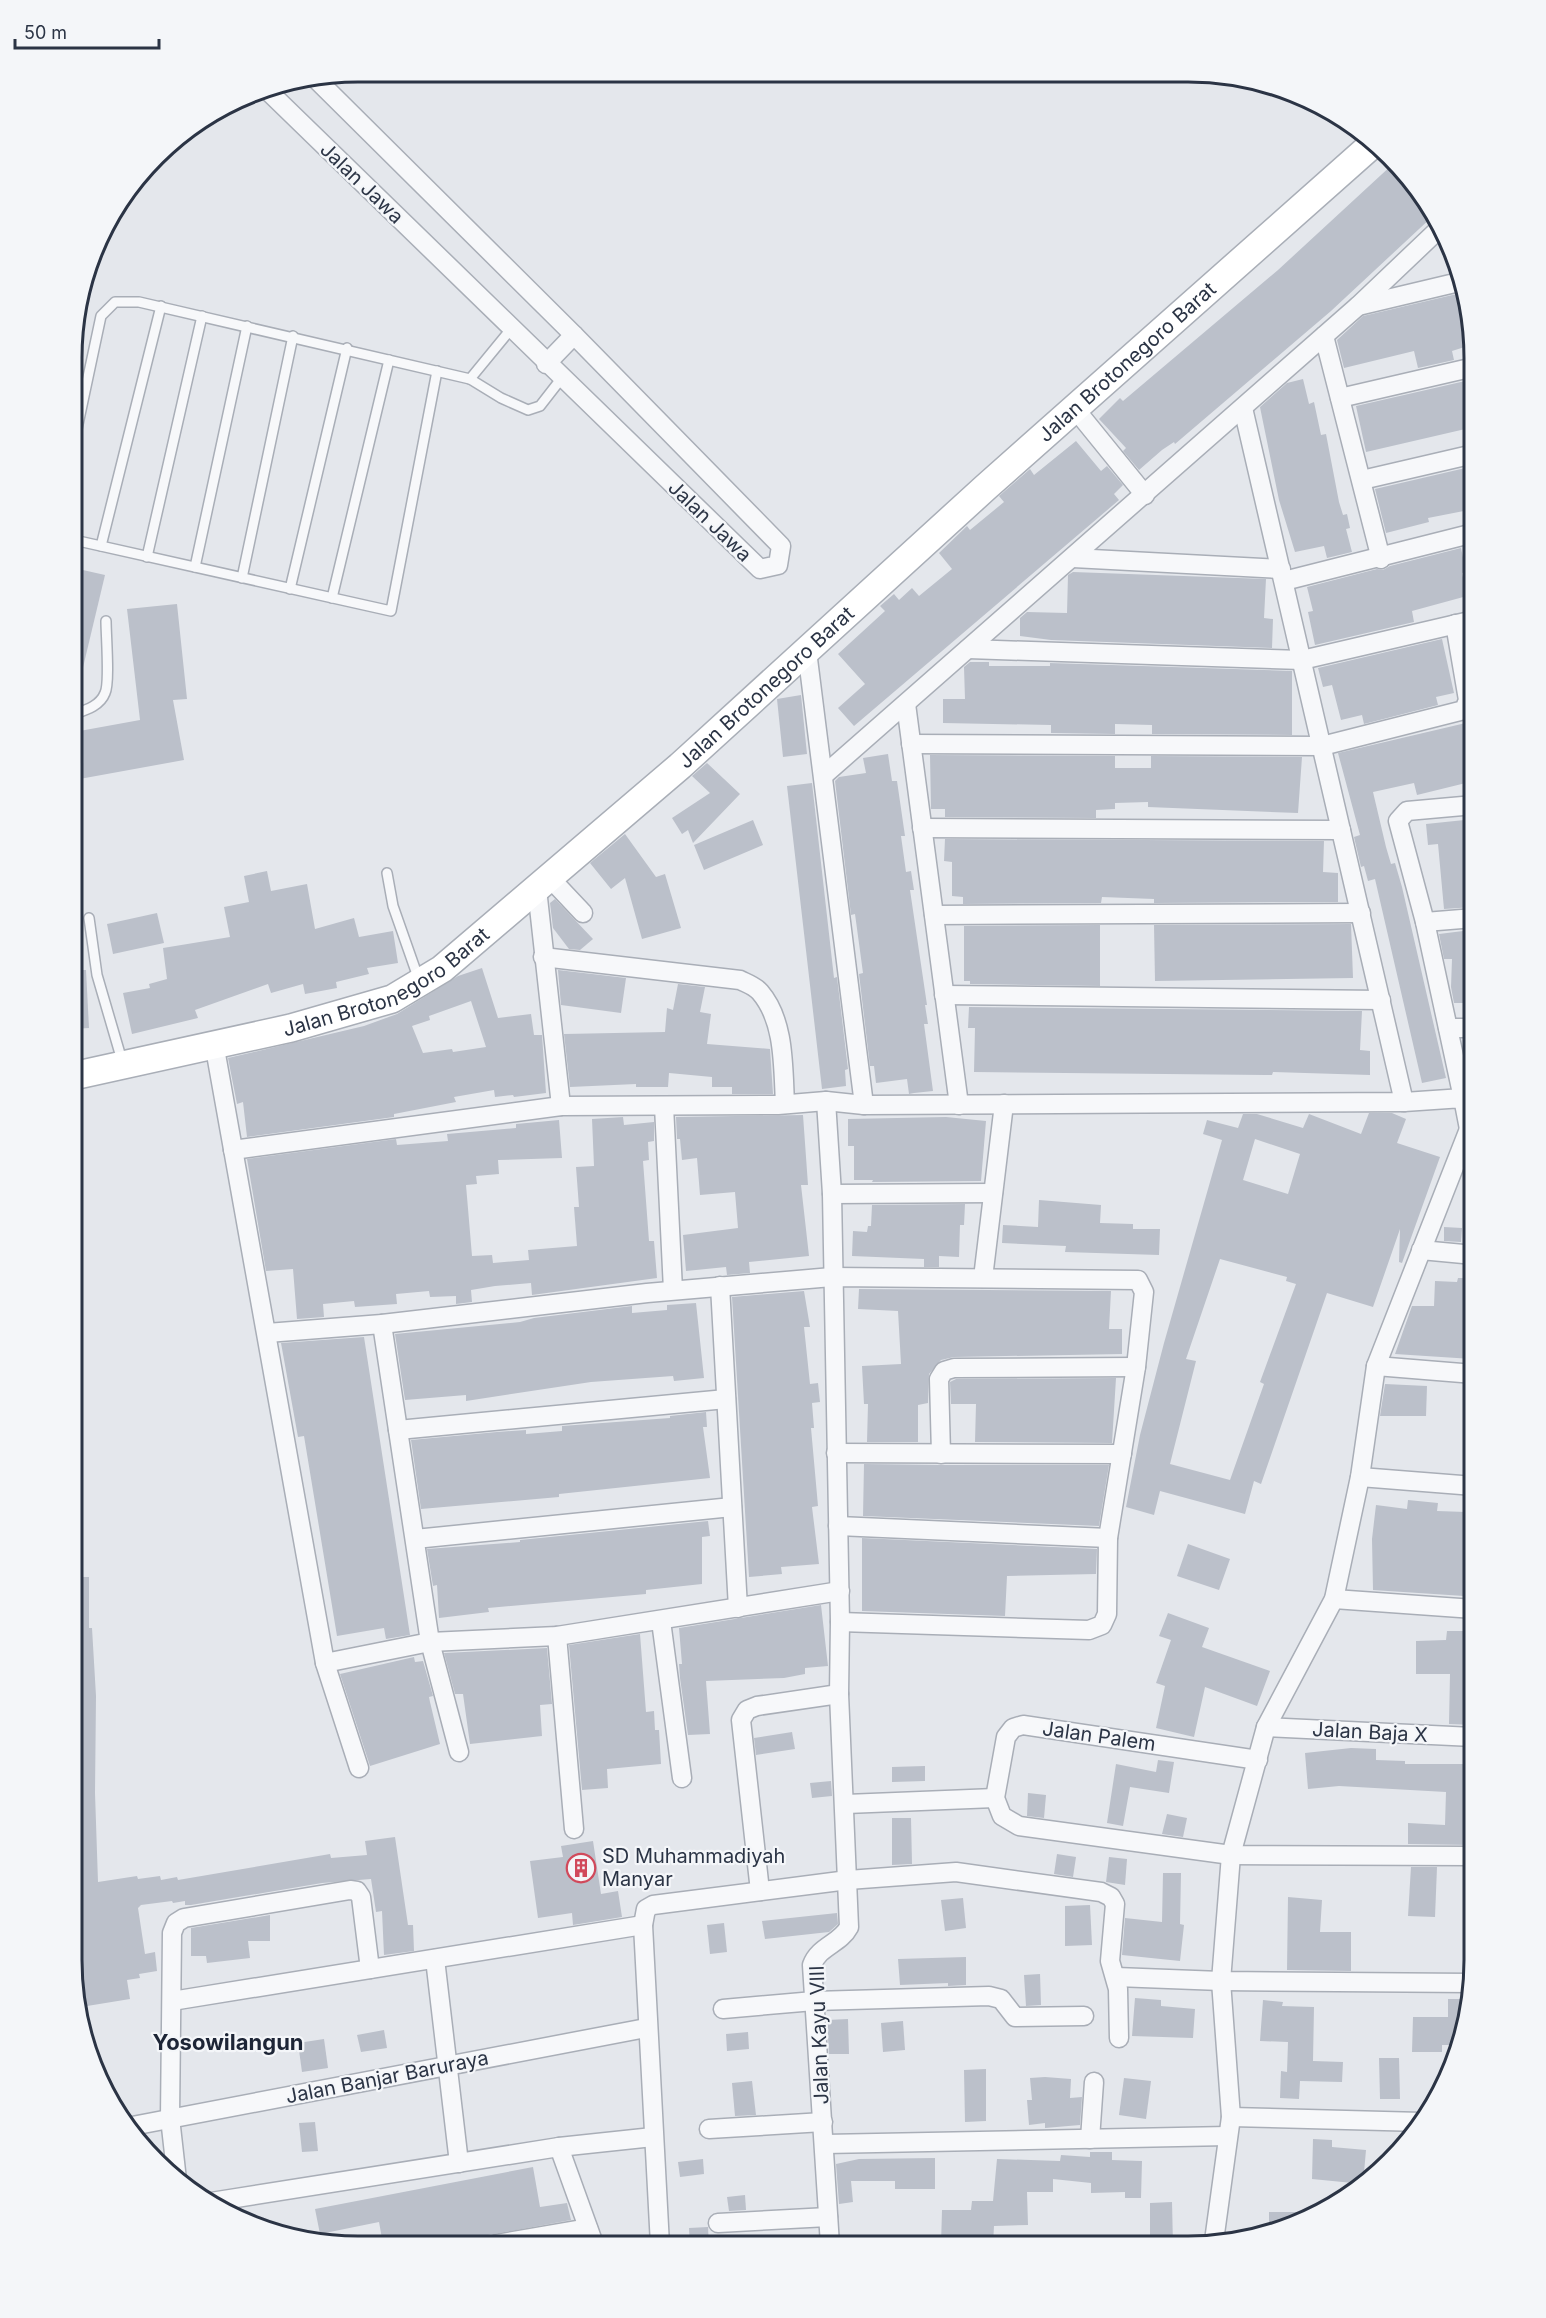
<svg xmlns="http://www.w3.org/2000/svg" width="1546" height="2318" font-family="Inter,sans-serif">
	<rect width="100%" height="100%" fill="#e4e7ec"/>
	<!-- building -->
	<g fill="#bbc0ca" fill-rule="evenodd">
		<polygon points="1394,163 1411,180 1409,182 1421,194 1433,216 1331,311 1175,444 1174,442 1162,450 1139,470 1123,451 1126,448 1099,419 1120,398 1123,401 1278,270"/>
		<polygon points="1461,293 1471,345 1452,351 1454,360 1418,368 1414,351 1344,368 1337,340 1363,316"/>
		<polygon points="1303,379 1309,404 1314,402 1321,435 1326,434 1339,502 1343,515 1347,514 1350,528 1346,529 1352,552 1327,558 1324,546 1295,552 1279,500 1262,417 1260,407 1287,383"/>
		<polygon points="1474,379 1474,427 1366,452 1356,406"/>
		<polygon points="1076,441 1101,471 1107,466 1123,485 1114,494 1119,500 854,726 838,708 865,684 838,654 885,611 880,606 894,594 899,600 912,588 919,596 952,569 939,553 967,526 970,530 1004,502 999,496 1030,469 1034,475"/>
		<polygon points="1474,466 1474,509 1428,518 1429,522 1386,533 1375,489"/>
		<polygon points="1461,548 1466,572 1462,573 1467,596 1412,611 1414,622 1315,645 1308,612 1313,611 1307,587 1377,569 1383,570 1390,566"/>
		<polygon points="74,568 105,575 80,680 74,680"/>
		<polygon points="1073,572 1266,579 1264,618 1273,619 1272,648 1051,640 1020,636 1020,618 1027,612 1067,613 1068,575"/>
		<polygon points="177,604 187,699 173,700 184,760 74,780 74,732 140,720 127,609"/>
		<polygon points="1442,639 1454,693 1436,697 1438,705 1364,724 1362,715 1341,720 1332,685 1323,687 1318,668"/>
		<polygon points="970,662 989,662 989,666 1050,666 1050,663 1292,671 1292,735 1152,734 1152,725 1115,724 1115,734 1051,733 1051,725 943,723 943,699 965,699 964,667"/>
		<polygon points="801,695 807,754 783,757 777,699"/>
		<polygon points="1470,722 1474,739 1474,745 1470,746 1474,781 1417,795 1414,783 1373,792 1386,847 1391,864 1395,863 1402,887 1446,1078 1422,1083 1375,879 1368,881 1364,866 1361,867 1354,837 1360,835 1338,753"/>
		<polygon points="888,754 892,781 897,781 905,836 901,836 906,872 911,871 914,890 910,890 927,1005 925,1005 928,1024 924,1024 933,1091 914,1093 909,1094 907,1079 876,1083 874,1066 870,1066 859,974 863,973 855,914 851,915 835,781 839,777 866,773 863,758"/>
		<polygon points="930,755 1115,756 1115,768 1151,768 1151,756 1302,757 1298,813 1148,807 1148,802 1115,803 1115,809 1096,810 1096,818 945,817 945,809 931,809"/>
		<polygon points="707,763 740,794 693,843 688,830 682,834 672,818 710,793 692,776"/>
		<polygon points="812,783 834,978 837,977 848,1069 845,1070 846,1086 822,1089 787,786"/>
		<polygon points="1474,819 1474,907 1444,909 1438,844 1428,845 1426,824"/>
		<polygon points="753,820 763,845 704,870 694,845"/>
		<polygon points="625,834 656,877 665,874 681,928 642,939 625,878 611,889 590,863"/>
		<polygon points="945,839 1324,841 1323,872 1338,873 1338,902 1154,903 1154,899 1102,897 1101,903 963,904 963,897 952,896 952,862 944,861"/>
		<polygon points="267,871 271,891 307,884 315,929 354,918 359,937 393,931 398,963 367,968 369,974 336,982 337,988 305,994 303,984 271,993 268,984 195,1010 198,1018 132,1034 123,993 150,988 149,984 167,979 163,948 230,937 224,907 249,902 244,876"/>
		<polygon points="555,899 593,939 580,950 569,949 553,928 550,903"/>
		<polygon points="157,913 164,943 113,954 107,924"/>
		<polygon points="1351,924 1353,978 1155,981 1154,925"/>
		<polygon points="1100,925 1100,986 970,984 970,981 964,981 964,926"/>
		<polygon points="1471,930 1474,1003 1454,1003 1451,987 1452,959 1444,959 1439,934"/>
		<path d="M482,968L498,1018L531,1014L534,1035H542L546,1093L514,1097L513,1095L495,1097L494,1090L454,1097L456,1102L394,1114V1117L247,1137L243,1102L237,1104L228,1058L364,1026L397,1014L458,976ZM471,1001L486,1047L453,1052L452,1049L423,1053L412,1026L430,1020L429,1016Z"/>
		<polygon points="74,970 86,970 89,1028 73,1029"/>
		<polygon points="558,970 626,978 621,1013 561,1005"/>
		<polygon points="678,984 705,987 700,1012 711,1014 707,1044 770,1049 773,1094 732,1094 732,1087 712,1087 712,1077 669,1073 668,1087 636,1087 636,1084 570,1087 564,1034 665,1032 667,1008 673,1010"/>
		<polygon points="969,1007 1362,1011 1360,1050 1370,1051 1370,1075 1273,1072 1272,1075 1265,1075 974,1072 975,1028 968,1028"/>
		<path d="M1369,1113H1392L1406,1119L1397,1143L1440,1157L1402,1263L1399,1262L1400,1229L1373,1307L1327,1293L1261,1484L1254,1481L1245,1514L1160,1491L1154,1515L1126,1507L1140,1435L1164,1343L1222,1140L1203,1134L1207,1120L1238,1128L1243,1114H1257L1303,1128L1309,1114L1361,1134ZM1255,1139L1300,1154L1288,1194L1243,1180ZM1220,1259L1287,1277L1286,1281L1296,1284L1260,1382L1264,1384L1230,1480L1170,1464L1196,1361L1186,1359Z"/>
		<polygon points="803,1115 808,1185 801,1185 809,1256 749,1262 750,1273 727,1275 726,1267 686,1271 683,1235 738,1228 735,1192 700,1195 697,1158 682,1160 680,1139 677,1139 676,1117"/>
		<polygon points="623,1117 624,1125 654,1122 654,1141 648,1142 649,1160 643,1161 649,1241 654,1241 657,1278 532,1295 531,1283 495,1286 471,1290 472,1302 456,1304 456,1296 430,1297 429,1291 396,1294 397,1304 355,1307 354,1301 323,1304 324,1317 297,1319 293,1269 266,1271 247,1159 396,1139 397,1145 448,1141 447,1134 516,1128 516,1124 559,1120 562,1158 498,1160 499,1174 476,1176 477,1184 466,1185 472,1256 492,1255 493,1263 529,1260 528,1250 577,1246 574,1207 579,1207 576,1167 594,1166 592,1119"/>
		<polygon points="946,1117 986,1121 981,1181 872,1182 873,1180 854,1180 854,1146 848,1146 848,1119"/>
		<polygon points="1039,1200 1101,1205 1100,1223 1133,1224 1133,1229 1160,1229 1159,1255 1065,1252 1066,1246 1002,1243 1003,1225 1038,1227"/>
		<polygon points="965,1204 964,1225 960,1225 959,1257 939,1256 939,1267 924,1267 924,1259 852,1256 853,1231 867,1232 868,1226 871,1226 872,1205"/>
		<polygon points="1444,1227 1462,1228 1461,1242 1444,1241"/>
		<polygon points="1458,1278 1474,1278 1472,1359 1395,1354 1412,1306 1434,1306 1435,1281 1457,1282"/>
		<polygon points="859,1289 1111,1291 1109,1329 1122,1329 1122,1354 954,1357 941,1360 929,1374 928,1403 918,1405 918,1442 867,1442 868,1404 864,1404 862,1366 901,1364 898,1311 858,1309"/>
		<polygon points="804,1291 810,1327 804,1327 810,1384 818,1383 820,1402 812,1403 814,1428 811,1428 818,1506 812,1507 819,1564 781,1567 782,1574 749,1577 732,1297"/>
		<polygon points="696,1303 704,1378 674,1381 673,1376 591,1382 466,1401 466,1395 405,1400 395,1334 520,1322 534,1318 632,1306 632,1313 667,1310 667,1305"/>
		<polygon points="364,1337 410,1635 386,1639 384,1628 337,1636 304,1436 298,1437 281,1343"/>
		<polygon points="1116,1378 1112,1443 975,1442 976,1404 951,1404 950,1382 956,1379"/>
		<polygon points="1385,1384 1427,1386 1426,1416 1380,1416"/>
		<polygon points="706,1412 707,1427 703,1427 710,1478 559,1494 559,1497 421,1509 411,1440 497,1432 526,1430 526,1434 562,1431 562,1426 670,1418 670,1416"/>
		<polygon points="864,1464 941,1465 1109,1465 1099,1526 863,1516"/>
		<polygon points="1408,1500 1438,1503 1437,1511 1466,1512 1464,1596 1373,1590 1372,1539 1376,1505 1407,1509"/>
		<polygon points="708,1521 710,1536 702,1537 702,1584 646,1590 646,1594 488,1608 489,1612 439,1618 437,1585 433,1586 427,1549 520,1542 520,1540"/>
		<polygon points="862,1538 1097,1549 1096,1574 1007,1576 1005,1616 862,1611"/>
		<polygon points="1188,1544 1230,1559 1219,1590 1177,1576"/>
		<polygon points="73,1577 89,1577 89,1628 92,1628 96,1696 95,1793 98,1882 137,1876 138,1879 160,1876 161,1880 177,1877 178,1880 330,1854 331,1858 367,1855 365,1841 395,1837 408,1925 413,1925 414,1951 384,1955 382,1911 376,1912 371,1879 322,1883 191,1905 185,1905 185,1901 173,1903 172,1901 141,1905 138,1908 145,1954 155,1952 157,1971 139,1974 140,1978 127,1980 130,1999 81,2007 72,1959"/>
		<polygon points="821,1605 828,1666 805,1668 805,1674 784,1678 706,1681 710,1734 688,1735 680,1678 679,1664 682,1664 679,1628"/>
		<polygon points="1168,1613 1209,1628 1202,1647 1270,1671 1257,1706 1205,1687 1194,1737 1156,1728 1165,1686 1156,1683 1171,1640 1159,1636"/>
		<polygon points="1447,1631 1466,1631 1466,1634 1473,1634 1473,1725 1449,1724 1450,1674 1416,1674 1416,1641 1446,1640"/>
		<polygon points="640,1634 646,1712 654,1711 655,1730 659,1730 661,1764 607,1769 608,1788 582,1790 569,1645"/>
		<polygon points="547,1648 552,1704 540,1705 542,1736 470,1744 463,1694 455,1694 444,1653"/>
		<polygon points="414,1657 415,1662 423,1661 433,1696 429,1697 430,1702 440,1744 370,1766 340,1674"/>
		<polygon points="792,1732 795,1749 756,1755 754,1738"/>
		<polygon points="1351,1748 1376,1749 1376,1760 1405,1761 1405,1764 1470,1764 1471,1845 1408,1844 1408,1823 1445,1825 1446,1792 1339,1786 1308,1789 1305,1753"/>
		<polygon points="1158,1760 1174,1762 1169,1793 1130,1787 1123,1826 1107,1823 1116,1764 1156,1772"/>
		<polygon points="925,1766 925,1781 892,1782 892,1767"/>
		<polygon points="831,1781 832,1796 812,1798 810,1783"/>
		<polygon points="1028,1793 1046,1795 1044,1818 1027,1816"/>
		<polygon points="1167,1814 1187,1818 1183,1837 1162,1834"/>
		<polygon points="892,1818 911,1818 912,1864 892,1865"/>
		<polygon points="593,1841 601,1894 618,1891 622,1917 573,1925 572,1913 538,1918 530,1861 563,1857 561,1846"/>
		<polygon points="1057,1854 1076,1857 1073,1877 1054,1874"/>
		<polygon points="1109,1857 1127,1859 1125,1885 1106,1882"/>
		<polygon points="1411,1867 1437,1867 1435,1917 1408,1916"/>
		<polygon points="1163,1873 1181,1873 1180,1924 1184,1925 1180,1961 1122,1955 1125,1918 1162,1922"/>
		<polygon points="1288,1897 1322,1900 1320,1932 1351,1932 1351,1971 1287,1970"/>
		<polygon points="963,1898 966,1928 945,1931 941,1900"/>
		<polygon points="1090,1905 1092,1945 1065,1946 1065,1906"/>
		<polygon points="837,1913 838,1924 829,1932 765,1939 762,1921"/>
		<polygon points="270,1915 270,1941 248,1941 250,1958 207,1963 206,1956 191,1956 191,1928"/>
		<polygon points="724,1923 727,1952 710,1954 707,1925"/>
		<polygon points="966,1957 966,1985 948,1986 948,1983 900,1985 898,1959"/>
		<polygon points="1040,1974 1041,2005 1026,2006 1024,1975"/>
		<polygon points="1135,1998 1161,2000 1161,2006 1195,2009 1193,2038 1132,2036"/>
		<polygon points="1448,1999 1468,1999 1458,2045 1442,2045 1442,2052 1412,2052 1413,2017 1448,2017"/>
		<polygon points="1263,2000 1283,2002 1282,2006 1314,2007 1313,2061 1343,2062 1342,2082 1300,2081 1299,2099 1280,2098 1281,2071 1287,2072 1288,2042 1260,2041"/>
		<polygon points="848,2019 849,2054 829,2054 827,2020"/>
		<polygon points="903,2021 905,2050 883,2052 881,2023"/>
		<polygon points="384,2030 387,2048 361,2052 357,2035"/>
		<polygon points="748,2032 749,2049 727,2051 726,2034"/>
		<polygon points="324,2039 328,2068 302,2072 298,2043"/>
		<polygon points="1379,2058 1399,2058 1400,2099 1380,2099"/>
		<polygon points="986,2069 986,2121 965,2122 964,2070"/>
		<polygon points="1045,2077 1071,2079 1070,2098 1082,2097 1080,2125 1045,2128 1045,2123 1029,2125 1027,2100 1032,2100 1030,2078"/>
		<polygon points="1124,2078 1151,2081 1146,2119 1119,2115"/>
		<polygon points="752,2081 756,2115 735,2116 732,2083"/>
		<polygon points="315,2122 318,2151 302,2152 299,2123"/>
		<polygon points="1313,2139 1332,2140 1332,2147 1366,2150 1363,2184 1312,2179"/>
		<polygon points="1090,2152 1112,2152 1112,2160 1142,2161 1141,2198 1125,2198 1125,2192 1091,2193 1091,2183 1053,2179 1053,2192 1027,2192 1028,2225 994,2226 993,2245 941,2245 942,2210 971,2210 972,2201 993,2201 997,2159 1060,2161 1061,2155 1090,2157"/>
		<polygon points="935,2158 935,2189 895,2189 895,2181 851,2181 853,2202 839,2204 836,2164 859,2159"/>
		<polygon points="703,2159 704,2174 680,2177 678,2162"/>
		<polygon points="533,2167 540,2207 567,2203 571,2220 439,2244 383,2244 379,2222 320,2234 315,2209"/>
		<polygon points="745,2195 746,2210 729,2211 727,2197"/>
		<polygon points="1172,2202 1173,2246 1150,2246 1150,2203"/>
		<polygon points="1269,2212 1318,2212 1297,2224 1269,2230"/>
		<polygon points="708,2227 709,2245 690,2245 689,2228"/>
	</g>
	<g fill="none" stroke-linecap="round" stroke-linejoin="round">
		<!-- service casing -->
		<g stroke="#a9aeb7" stroke-width="12">
			<g id="service">
				<polyline points="470,379 511,329"/>
				<polyline points="74,443 101,316 115,302 139,302 470,379 501,398 528,410 540,406 561,379"/>
				<polyline points="74,540 391,611 437,371"/>
				<polyline points="101,546 161,306"/>
				<polyline points="147,557 202,316"/>
				<polyline points="195,567 247,326"/>
				<polyline points="242,578 293,336"/>
				<polyline points="290,589 347,348"/>
				<polyline points="332,598 389,360"/>
				<path d="M74,714C86,710 100,706 105,693C110,683 106,635 106,621"/>
				<polyline points="387,873 393,906 419,980"/>
				<polyline points="89,918 97,975 123,1064"/>
				<polyline points="73,1197 76,1188 75,1077"/>
			</g>
		</g>
		<!-- minor casing -->
		<g stroke="#a9aeb7" stroke-width="21">
			<g id="minor">
				<polyline points="265,88 760,569 778,565 781,546 574,335 316,79"/>
				<polyline points="1358,306 1459,282"/>
				<polyline points="1324,336 1381,559"/>
				<polyline points="546,364 574,335"/>
				<polyline points="1340,398 1474,367"/>
				<polyline points="1243,408 1404,1102"/>
				<polyline points="1076,410 1145,495"/>
				<polyline points="1362,480 1474,454"/>
				<polyline points="1073,558 1281,569"/>
				<polyline points="1284,581 1474,533"/>
				<polyline points="968,649 1302,660 1474,620"/>
				<polyline points="807,651 864,1105"/>
				<polyline points="906,704 959,1105"/>
				<polyline points="911,744 1322,746 1464,710 1468,700 1455,624"/>
				<polyline points="824,775 1358,306 1440,228"/>
				<polyline points="922,828 1341,830"/>
				<polyline points="550,878 583,913"/>
				<polyline points="537,889 561,1106"/>
				<polyline points="934,915 1361,913"/>
				<polyline points="1425,922 1474,918"/>
				<path d="M543,957L740,980C746,983 755,986 760,992C785,1021 783,1067 785,1104"/>
				<polyline points="944,995 1381,1000"/>
				<polyline points="1448,1028 1474,1028"/>
				<polyline points="214,1043 325,1663 359,1768"/>
				<polyline points="1463,1098 1425,922 1398,821 1407,811 1474,805"/>
				<path d="M826,1101L832,1194L840,1622L839,1694L849,1927C840,1944 819,1946 812,1965L830,2245"/>
				<polyline points="664,1106 673,1290"/>
				<polyline points="233,1150 561,1106 778,1105 826,1101 864,1105 1404,1102 1463,1098 1469,1129 1474,1130"/>
				<polyline points="832,1194 993,1193"/>
				<polyline points="1421,1250 1474,1255"/>
				<polyline points="983,1278 1004,1104"/>
				<polyline points="720,1286 738,1608"/>
				<polyline points="382,1324 430,1642 459,1752"/>
				<polyline points="267,1333 382,1324 647,1293 832,1277 1138,1280 1144,1292 1136,1367 1108,1538 1107,1614 1102,1625 1089,1630 840,1622"/>
				<polyline points="1376,1366 1474,1374"/>
				<polyline points="398,1430 726,1399"/>
				<polyline points="836,1453 1122,1454"/>
				<polyline points="941,1454 939,1379 944,1371 954,1368 1136,1367"/>
				<polyline points="1360,1477 1474,1486"/>
				<polyline points="838,1526 1108,1538"/>
				<polyline points="415,1539 732,1507"/>
				<polyline points="1334,1599 1474,1609"/>
				<polyline points="661,1621 682,1778"/>
				<polyline points="557,1636 574,1829"/>
				<polyline points="325,1663 430,1642 557,1636 840,1591"/>
				<polyline points="1266,1727 1473,1737"/>
				<polyline points="1258,1760 1023,1725 1013,1728 1006,1737 995,1798 1002,1816 1019,1826 1231,1855 1473,1856"/>
				<polyline points="846,1804 995,1798"/>
				<polyline points="760,1891 741,1720 747,1710 757,1706 839,1694"/>
				<polyline points="435,1959 459,2163"/>
				<polyline points="1116,1977 1221,1981 1472,1983"/>
				<polyline points="172,2001 643,1925"/>
				<polyline points="723,2009 814,2001 989,1996 1001,1999 1015,2017 1084,2016"/>
				<polyline points="1231,2117 1422,2122"/>
				<polyline points="127,2127 646,2028"/>
				<polyline points="709,2129 823,2122"/>
				<polyline points="1090,2139 1094,2082"/>
				<polyline points="825,2144 1228,2136"/>
				<polyline points="559,2147 594,2244"/>
				<polyline points="177,2180 170,2118 172,1933 176,1923 184,1918 350,1890 357,1891 361,1897 370,1969"/>
				<polyline points="211,2202 559,2147 653,2137"/>
				<polyline points="718,2223 828,2217"/>
				<polyline points="1214,2241 1231,2117 1221,1981 1231,1855 1266,1727 1334,1599 1360,1477 1376,1366 1469,1129"/>
				<polyline points="496,2244 588,2228"/>
				<polyline points="660,2245 643,1925 646,1909 653,1905 848,1880 956,1872 1101,1892 1111,1897 1115,1904 1110,1961 1118,1989 1119,2038"/>
			</g>
		</g>
		<!-- secondary casing -->
		<g stroke="#a9aeb7" stroke-width="30">
			<g id="secondary">
				<path id="s1" d="M73,1076L291,1028L392,999L442,969L680,766L986,487L1374,143"/>
			</g>
		</g>
		<!-- service -->
		<use href="#service" stroke="#f7f8fa" stroke-width="9"/>
		<!-- minor -->
		<use href="#minor" stroke="#f7f8fa" stroke-width="18"/>
		<!-- secondary -->
		<use href="#secondary" stroke="#fff" stroke-width="27"/>
	</g>
	<!-- icons -->
	<defs>
		<g id="building-ring" transform="scale(1.5)"><circle r="9.5" fill="#f4f6f9" stroke="#d1495b" stroke-width="1.5"/><path d="M-4-6H4V6H1V3H-1V6H-4ZM-2.5-4.3h1.7v1.8h-1.7ZM.8-4.3h1.7v1.8H.8ZM-2.5-1h1.7V.8h-1.7ZM.8-1h1.7V.8H.8Z" fill="#d1495b"/></g>
	</defs>
	<g fill-rule="evenodd">
		<use href="#building-ring" x="581" y="1868"/>
	</g>
	<g text-anchor="middle" stroke-width="4.5" stroke-linejoin="round" paint-order="stroke">
		<!-- street labels -->
		<g font-size="20" fill="#2b3445" stroke="#f4f6f9">
			<text transform="translate(362 183) rotate(44)" y="7">Jalan Jawa</text>
			<text dy="7" stroke="none"><textPath href="#s1" startOffset="1302">Jalan Brotonegoro Barat</textPath></text>
			<text transform="translate(710 521) rotate(44)" y="7">Jalan Jawa</text>
			<text dy="7" stroke="none"><textPath href="#s1" startOffset="816">Jalan Brotonegoro Barat</textPath></text>
			<text dy="7" stroke="none"><textPath href="#s1" startOffset="330">Jalan Brotonegoro Barat</textPath></text>
			<text transform="translate(1370 1732) rotate(3)" y="7">Jalan Baja X</text>
			<text transform="translate(1099 1736) rotate(8)" y="7">Jalan Palem</text>
			<text transform="translate(819 2035) rotate(-92)" y="7">Jalan Kayu VIII</text>
			<text transform="translate(387 2077) rotate(-11)" y="7">Jalan Banjar Baruraya</text>
		</g>
		<!-- poi labels -->
		<g font-size="20" fill="#2b3445" stroke="#f4f6f9" text-anchor="start">
			<text x="602" y="1863">SD Muhammadiyah<tspan x="602" dy="23">Manyar</tspan></text>
		</g>
		<!-- quarter labels -->
		<g font-size="22" font-weight="bold" fill="#1d2536" stroke="#f4f6f9">
			<text x="228" y="2050">Yosowilangun</text>
		</g>
	</g>
	<!-- crop -->
	<path d="M0 0H1546V2318H0ZM358 82H1188A276 276 0 0 1 1464 358V1960A276 276 0 0 1 1188 2236H358A276 276 0 0 1 82 1960V358A276 276 0 0 1 358 82Z" fill="#f4f6f9" fill-rule="evenodd"/>
	<path fill="none" stroke="#2b3445" stroke-width="3" d="M358 82H1188A276 276 0 0 1 1464 358V1960A276 276 0 0 1 1188 2236H358A276 276 0 0 1 82 1960V358A276 276 0 0 1 358 82Z"/>
	<!-- scale -->
	<path d="M15 39v9h144v-9" fill="none" stroke="#2b3445" stroke-width="3"/>
	<text x="24" y="39" font-size="18" fill="#2b3445" stroke="#f4f6f9" stroke-width="4.5" paint-order="stroke">50 m</text>
</svg>
